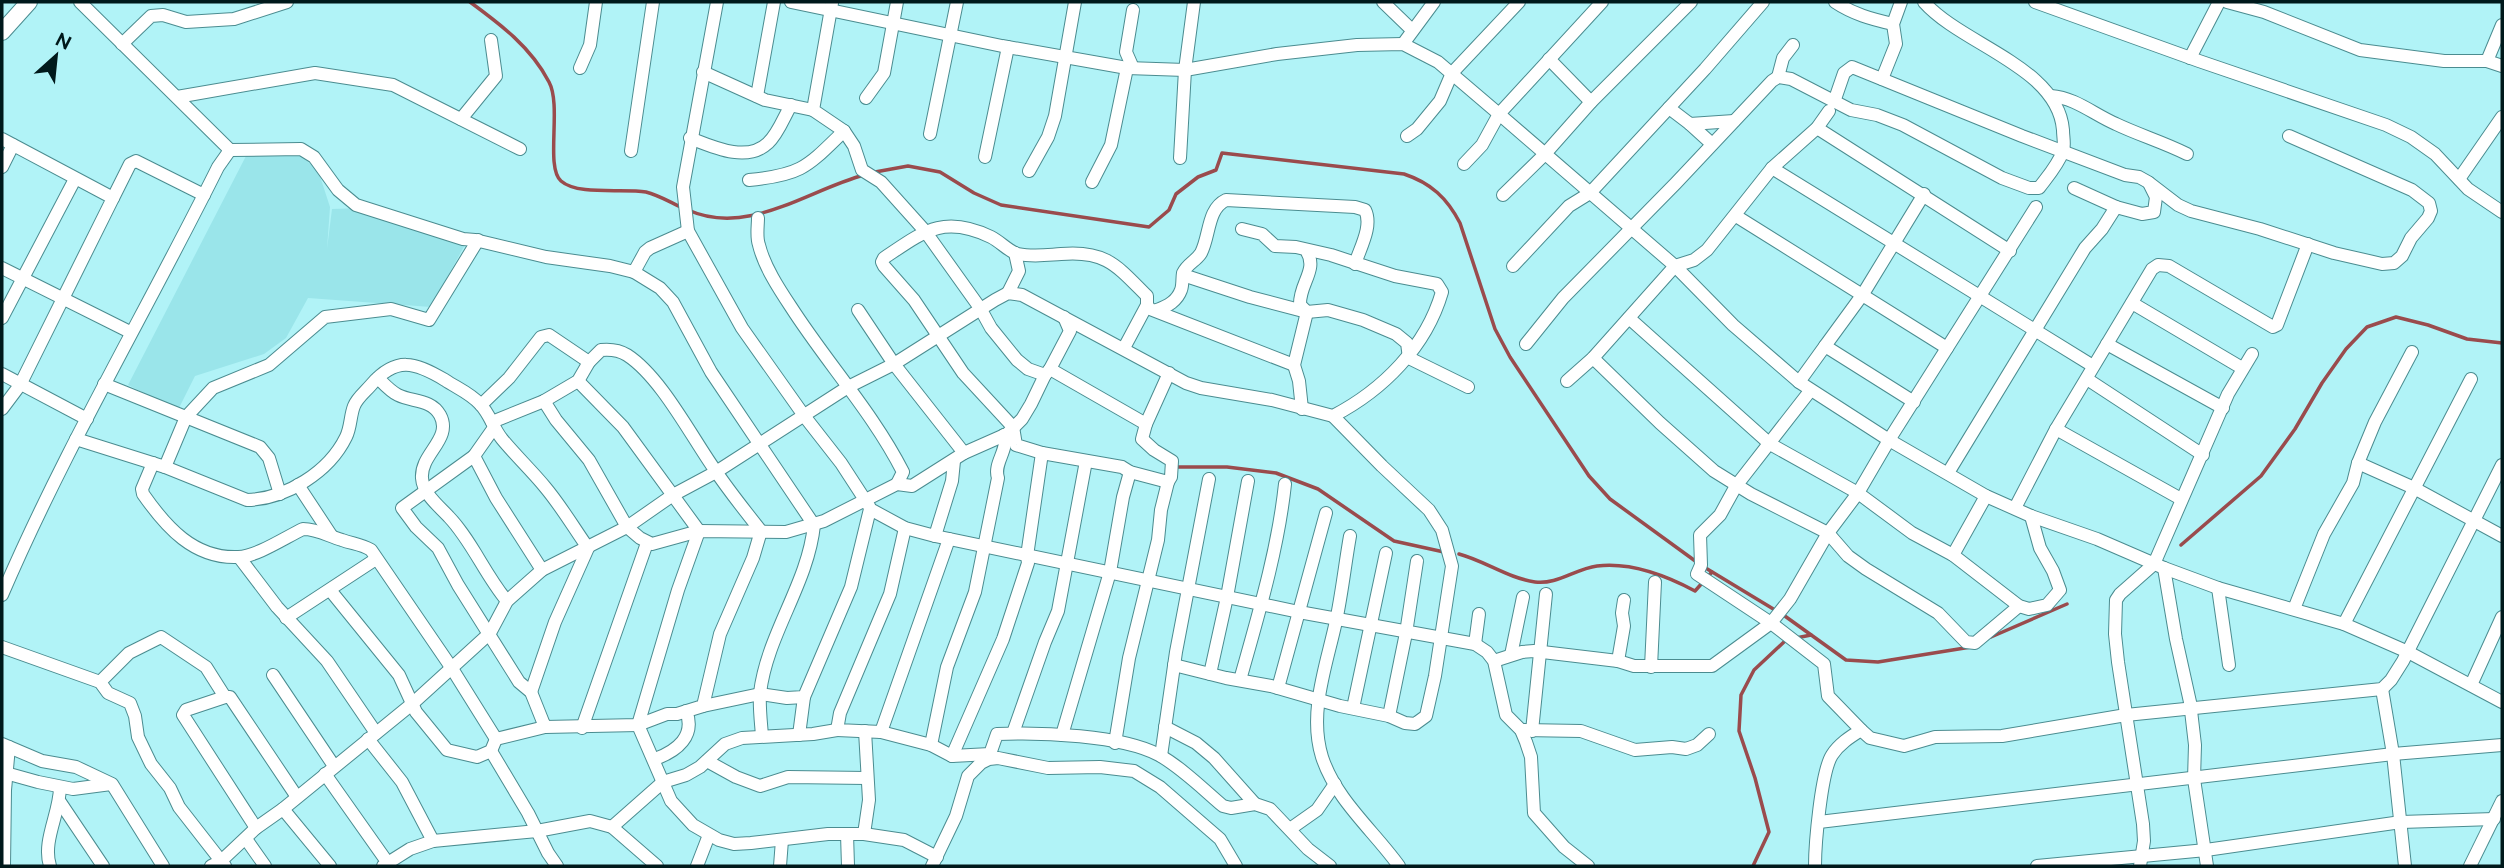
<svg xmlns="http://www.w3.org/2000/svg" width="2504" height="868" font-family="Raleway,sans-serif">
	<rect width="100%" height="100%" fill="#b1f3f7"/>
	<!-- built -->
	<polygon fill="#9ae5ea" points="246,156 301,156 318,170 330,207 327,249 332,209 362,208 467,241 431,307 308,298 286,338 264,354 195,376 178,410 128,385"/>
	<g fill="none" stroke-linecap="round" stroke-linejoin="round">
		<!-- stream -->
		<g stroke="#9a4b4d" stroke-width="3.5">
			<path d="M470,2C500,24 531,47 549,82C562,106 545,167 561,181C578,196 624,188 646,192C658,195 670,202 681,207"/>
			<path d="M875,172L908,166L940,172L974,193L1001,205L1149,227L1169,210L1176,194L1198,177L1216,170L1222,153L1404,174C1431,183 1447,198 1460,223L1495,329L1510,357L1589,476L1610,499L1698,563"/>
			<path d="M688,210C748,237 808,190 864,175"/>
			<polyline points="1177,467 1227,467 1276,473 1318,489 1394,541 1444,552"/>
			<polyline points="2181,545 2261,476 2295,429 2322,383 2346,349 2367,327 2396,317 2428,325 2467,339 2502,343"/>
			<path d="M1459,554C1485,561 1508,578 1535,582C1557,585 1575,569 1597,566C1630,562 1667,576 1695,591L1712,572"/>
			<polyline points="1704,567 1775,610"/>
			<polyline points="1782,614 1846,660 1878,662 1971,647"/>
			<polyline points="1991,637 2067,604"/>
			<polyline points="1796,638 1811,635"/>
			<polyline points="1753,866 1769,832 1755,778 1739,731 1741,695 1754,670 1785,641 1789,640"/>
		</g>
		<!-- minor casing -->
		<g stroke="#4b8c90" stroke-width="14">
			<g id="minor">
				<polyline points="717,2 683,187 688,231 742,328 805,417 841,463 869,506"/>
				<polyline points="791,2 1002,46 1127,68 1185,70 1277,54 1357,45 1403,44 1438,62 1499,114 1675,266 1733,325 1799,382 1889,440 1986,496 2031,516 2097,539 2164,568 2218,588 2344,624 2408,652 2502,702"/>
				<polyline points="1383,2 1412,30"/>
				<path d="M1835,2C1853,14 1871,19 1893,24"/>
				<polyline points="2035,2 2199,61 2386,125 2411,137 2435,154 2468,189 2502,212"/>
				<polyline points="2227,2 2264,12 2360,50 2444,61 2487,61 2502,25"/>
				<polyline points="832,3 813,110 844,131 854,146 862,170 881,182 925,231 980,308 991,328 1017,360 1028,369 1045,375"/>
				<polyline points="1133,10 1126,52 1133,68"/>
				<polyline points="122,44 151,16 163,15 186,22 234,19 287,2"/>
				<polyline points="1403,44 1434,2"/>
				<polyline points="2190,58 2219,2"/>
				<polyline points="1549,59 1591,102"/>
				<polyline points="2487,61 2502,66"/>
				<polyline points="580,68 590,45 596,2"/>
				<polyline points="703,72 765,100 813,110"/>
				<polyline points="1778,77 1783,58 1793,45"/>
				<polyline points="1882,79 1896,44 1893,24 1901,2"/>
				<polyline points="757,96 774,2"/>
				<path d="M2051,96C2076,98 2093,114 2116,124C2139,135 2163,142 2187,154"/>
				<polyline points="177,97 315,73 393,85 520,149"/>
				<polyline points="866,98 884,73 897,2"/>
				<polyline points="1834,102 1844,73 1852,67 2022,136 2125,175 2139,177 2148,182 2178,205 2191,211 2260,229 2334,253 2382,264 2394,263 2402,256 2411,238 2428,218 2431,211 2429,203 2412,190 2289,136"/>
				<polyline points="1669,108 1690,124 1734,121"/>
				<polyline points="461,119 496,76 491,40"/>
				<polyline points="1690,124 1712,144"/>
				<polyline points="1817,128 2010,251"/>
				<polyline points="930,134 957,2"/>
				<polyline points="1407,136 1417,129 1440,101 1452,73 1519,2"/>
				<path d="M690,138C713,147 747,163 768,143C778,134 784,117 791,105"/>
				<polyline points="2,139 113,198 20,385 2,409"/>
				<path d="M230,150L301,149L314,157L338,190L356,205L463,239L475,240L546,257L610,266L634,272L660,288L673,302L711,372L814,525C808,584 767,634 760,693C759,707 761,722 762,736"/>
				<polyline points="631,151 653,2"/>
				<polyline points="985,157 1008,47"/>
				<polyline points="1180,158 1185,70 1194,2"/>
				<polyline points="1464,164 1482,145 1499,114 1602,2"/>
				<polyline points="2,167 13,145"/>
				<polyline points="1772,168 2093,366"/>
				<polyline points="1029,171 1048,137 1055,116 1075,2"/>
				<polyline points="2459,179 2502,117"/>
				<path d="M749,180C802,175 807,167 844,131"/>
				<polyline points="1092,182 1111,145 1127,68"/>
				<polyline points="2074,188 2116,207"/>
				<polyline points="1503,195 1544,155 1591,102 1691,2"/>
				<polyline points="113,198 130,164 136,161 204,195"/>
				<polyline points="1736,216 1947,348"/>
				<path d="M758,218C758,226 756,237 759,245C764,266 779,289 791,307C827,363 873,413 903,472L897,484"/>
				<polyline points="1513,266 1569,206 1590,193 1705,69 1763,2"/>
				<polyline points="2,268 130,332"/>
				<polyline points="634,272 645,252 650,248 688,231"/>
				<polyline points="1183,275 1250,297 1307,312 1328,310 1363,320 1396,334 1407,343 1409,358 1468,387"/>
				<polyline points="1008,293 1019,271 1015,253"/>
				<polyline points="2132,303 2242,368"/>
				<polyline points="858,310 894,364 964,453"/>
				<path d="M1157,310C1168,306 1177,301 1181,290C1183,285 1182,278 1183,273C1187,264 1196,261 1201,253C1210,236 1207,209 1226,200L1355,207L1365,210C1373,226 1360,248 1355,264"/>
				<polyline points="2,318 75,179"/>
				<polyline points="1629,318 1770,444 1858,493 1912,533 1953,555 2019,606 2029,609 2047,605 2060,590 2053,571 2040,548 2031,516"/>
				<path d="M1526,344L1563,298L1676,183L1772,81L1778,77L1791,79L1851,110L1877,115L1903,125L2002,178L2029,188H2039C2048,176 2058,165 2063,151C2065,145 2063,137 2063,130C2058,67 1962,45 1924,2"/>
				<polyline points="2107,344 2223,408"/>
				<polyline points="1825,346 1863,294 1924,194"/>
				<polyline points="1124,348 1147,305"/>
				<polyline points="1593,358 1660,423 1714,471 1751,494 1828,533 1848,556 1866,569 1938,613 1966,642 1975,643 2019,606"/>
				<polyline points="1050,369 1146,424 1169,373"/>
				<polyline points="2,374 87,419"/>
				<path d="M378,378C384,384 390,391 398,395C412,402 431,399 440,415C453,439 420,454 422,478C423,494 439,506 449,517C472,541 485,575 507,601"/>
				<polyline points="2087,379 2203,455"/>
				<polyline points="578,381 623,427 699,531 678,590 638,725 671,801 693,825 719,840 734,844 751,843 828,834 864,834 904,840 937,857"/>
				<polyline points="1567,381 1593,358 1675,266 1694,260 1707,250 1772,168 1817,128 1829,111"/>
				<polyline points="1799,382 1825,346 1914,402"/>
				<polyline points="104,384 260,447 269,458 280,494"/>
				<polyline points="544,401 556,420 589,460 627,527 640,538 652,544 699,531 786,532 824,521 897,484 912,486 964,453 1007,434 1022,419 1031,404 1045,375 1050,369 1070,331 1064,317"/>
				<polyline points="481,405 509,378 541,337 549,335 589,362"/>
				<path d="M1302,409L1299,381L1294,365L1307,312L1300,305C1299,283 1319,270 1306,250"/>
				<polyline points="493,429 474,456 496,498 542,570"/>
				<polyline points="2056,429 2181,499"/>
				<path d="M76,439L165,467L247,500C286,499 329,472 346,437C351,427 350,416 354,406C357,398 365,392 371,385C396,356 415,362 445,380C457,388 470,393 480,404C490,414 493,428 502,439C516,456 532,471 545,487C561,506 574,528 588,548L555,622L531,692"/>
				<polyline points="1042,453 1122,467 1130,472 1168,482 1171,477 1172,461 1154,450 1142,439 1146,424"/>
				<path d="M474,456L402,508L416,527L438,548L458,585L519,682L531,692L545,727L638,725L667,714H677L703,706L720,634L753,558L761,531C745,511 729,491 715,470C691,436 661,377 627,355C619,350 611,349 601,350L589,362L578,381L544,401L492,422"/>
				<path d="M153,463L142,489L143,494C166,527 194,559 238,557C256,557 286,537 303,529C318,529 328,536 342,540C353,544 361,544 371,550L451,667L496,739"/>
				<polyline points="2358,463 2414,488 2502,536"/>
				<polyline points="165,467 186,417 213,388 269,365 325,317 391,309 429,320 478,240"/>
				<polyline points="1948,473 2085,248 2102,229 2116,207 2142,214 2154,212 2156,197 2149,183"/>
				<polyline points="298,485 331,535"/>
				<polyline points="2015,508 2056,429 2152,269 2158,265 2169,266 2273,327 2277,325 2308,244"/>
				<path d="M905,528L890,594L840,713L837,730L881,732L931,745L952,756L990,754L997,734C1039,732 1122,735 1159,755C1182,768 1203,789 1223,806L1231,808L1255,804L1270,809L1308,849L1330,866"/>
				<polyline points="935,536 952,481 954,461"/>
				<path d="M1350,536C1345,564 1342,593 1336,621C1327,664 1308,712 1322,757C1336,800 1374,831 1399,866"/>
				<polyline points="1953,555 1986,496"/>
				<polyline points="239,557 277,607 327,661 376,733"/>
				<polyline points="2164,568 2176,639 2190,702 2195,745 2194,779 2207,866"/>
				<polyline points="2218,588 2229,665"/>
				<polyline points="330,590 399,675 416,712 447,750 477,757 491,751 496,739"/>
				<path d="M2,595C65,448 147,310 218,167L230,150L80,2"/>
				<polyline points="2294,609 2324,534 2353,483 2358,463 2375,422 2412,352"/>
				<polyline points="286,618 376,559"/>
				<polyline points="2344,624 2471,379"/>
				<polyline points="1475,644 1479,614"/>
				<polyline points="2,647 100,682 108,693 130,703 135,716 138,737 151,764 170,788 179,807 225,866"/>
				<polyline points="1511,655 1523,597"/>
				<polyline points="1494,661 1522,652 1534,651 1618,661 1634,666 1712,666 1771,623 1697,574 1701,565 1700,535 1720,515 1736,486 1810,391"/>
				<polyline points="1618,661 1624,626 1622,613 1624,600"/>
				<polyline points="1174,665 1226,678 1271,686 1340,706 1389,716 1405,723 1415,724 1426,716 1435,676 1452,566 1442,530 1429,510 1382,466 1333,416"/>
				<polyline points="1651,667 1655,582"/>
				<polyline points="1210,674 1227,597 1248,481"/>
				<polyline points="273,675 334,766"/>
				<path d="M1240,680C1258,616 1278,550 1285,484"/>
				<polyline points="100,682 129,653 161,637 206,667 225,697 230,697 297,797"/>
				<polyline points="2471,685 2502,617"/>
				<polyline points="1278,688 1326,513"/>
				<polyline points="2382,689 2393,754 2405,866"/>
				<polyline points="225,697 186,710 183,715 256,828"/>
				<polyline points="703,706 760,694 787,698 804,697 851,587 870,509 905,528 935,536 1299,612 1475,644 1487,652 1494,661 1506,715 1521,730 1526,742 1531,757 1534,813 1564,847 1588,866"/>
				<polyline points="1353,708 1386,553"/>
				<polyline points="1389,716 1406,633 1417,561"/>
				<polyline points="1165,727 1196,743 1214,758 1255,804"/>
				<polyline points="582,728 647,543"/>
				<polyline points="1521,730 1581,731 1635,750 1672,747 1686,749 1697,745 1709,734"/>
				<polyline points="1861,730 1870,738 1904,746 1935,737 2002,736 2126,715 2382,689 2391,680 2403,661 2502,465"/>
				<polyline points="1532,731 1546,594"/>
				<polyline points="881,732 949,539"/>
				<polyline points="1013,733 1045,642 1058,611 1086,461"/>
				<polyline points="799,735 804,697"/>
				<polyline points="1062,735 1110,572 1123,497 1130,472"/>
				<polyline points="368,739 402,782 433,841"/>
				<polyline points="496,739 545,727"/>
				<polyline points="1115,743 1129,658 1158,540 1161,510 1168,482"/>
				<polyline points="2,744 42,761 76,767 112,784 163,866"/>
				<path d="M931,745L947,667L975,592L998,478C993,463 1009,450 1004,435"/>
				<polyline points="491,751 528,813 548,853 557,866"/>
				<path d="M952,756L1003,639L1028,563L1027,556L1042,453L1016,445L1013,427L963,373L914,300L884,266L882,262L884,258C923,232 943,214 991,237C1001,242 1009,252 1018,254C1033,257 1046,255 1061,254C1106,250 1117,266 1147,296V305L1150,309L1294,365"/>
				<polyline points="1161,756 1176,652 1209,479"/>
				<path d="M655,759C677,751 696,736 686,711"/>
				<polyline points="707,761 736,777 760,786 788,777 867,778"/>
				<polyline points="2,772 38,782 73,789 111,784"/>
				<polyline points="325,774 390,866"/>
				<polyline points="60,802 103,866"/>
				<polyline points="283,809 330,866"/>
				<polyline points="1819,822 2393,754 2502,745"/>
				<polyline points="612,827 663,782 686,775 700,767 725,744 742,738 813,734 837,730"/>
				<polyline points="1290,829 1317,810 1335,784"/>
				<polyline points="847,834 848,866"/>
				<polyline points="864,834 869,800 865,731"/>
				<polyline points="246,839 265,866"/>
				<polyline points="4,866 5,790 9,747"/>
				<path d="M50,866C42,841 60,813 60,787"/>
				<path d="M211,866L221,861L256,828L283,809L412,704L490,633L507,601L542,570L627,527L673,495L716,472L848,387L894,364L995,300L1008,293L1022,295L1186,383L1201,388L1272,400L1333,416C1383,390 1426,347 1442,292L1437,284L1395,276L1331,255L1296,247L1275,246L1262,234L1242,229"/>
				<polyline points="383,866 410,849 433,841 537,831 590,821 612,827 657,866"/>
				<polyline points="697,866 709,835"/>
				<polyline points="780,866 782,840"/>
				<polyline points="932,866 956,816 968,776 981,763 989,759 998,758 1048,768 1100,767 1134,771 1160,787 1220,839 1236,866"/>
				<path d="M1815,866C1815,845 1821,772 1832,755C1839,744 1850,737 1861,730L1828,696L1824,664L1771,623L1790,599L1828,533L1858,493L1889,440L2036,207"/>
				<polyline points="2037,866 2206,850 2401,822 2494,819"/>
				<polyline points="2140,866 2144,841 2143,824 2118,662 2115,634 2116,600 2120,594 2154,564 2228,394 2252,354"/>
				<polyline points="2470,866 2502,801"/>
			</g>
		</g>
		<!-- major casing -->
		<g stroke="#4b8c90" stroke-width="18">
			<polyline id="major" points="2,32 29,2"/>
		</g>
		<!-- minor -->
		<use href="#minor" stroke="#fff" stroke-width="12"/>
		<!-- major -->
		<use href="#major" stroke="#fff" stroke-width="16"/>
	</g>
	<!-- border -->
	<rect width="2504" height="868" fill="none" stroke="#00191b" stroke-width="7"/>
	<!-- north arrow -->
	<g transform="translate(56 56) rotate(27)" stroke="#b1f3f7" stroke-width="5" paint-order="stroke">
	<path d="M0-5L12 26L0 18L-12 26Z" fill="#00191b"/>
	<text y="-10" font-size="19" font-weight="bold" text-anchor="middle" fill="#00191b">N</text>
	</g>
</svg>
